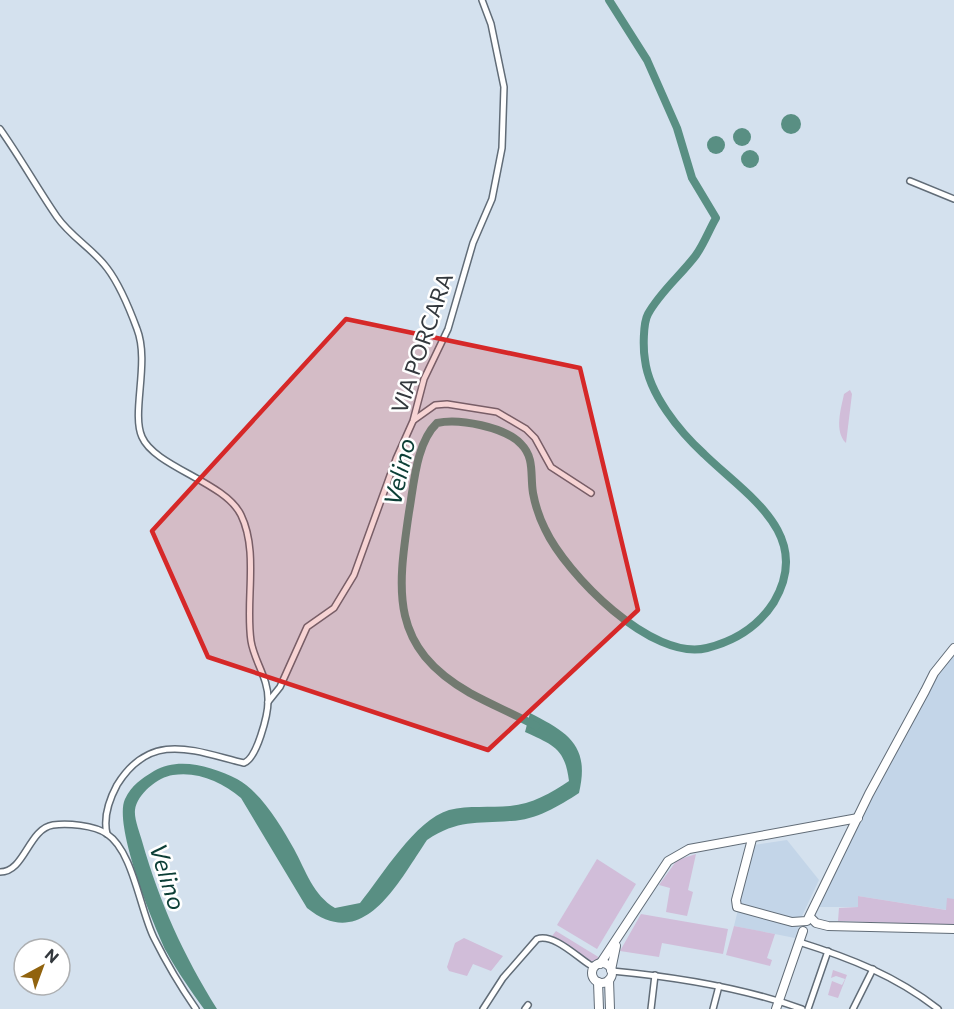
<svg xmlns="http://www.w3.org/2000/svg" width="954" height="1009" font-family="Commissioner,sans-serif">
	<rect width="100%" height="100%" fill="#d4e1ee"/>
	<!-- built -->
	<g fill="#c3d5e8">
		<polygon points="954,652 954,899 947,899 947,910 858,896 858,907 818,907 848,843 929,687"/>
		<polygon points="787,840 819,880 802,916 795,938 734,926 754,845"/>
	</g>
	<!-- green -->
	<g fill="#d1bdd9">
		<path d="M850,390L852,394L846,443C834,431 841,409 844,394Z"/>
		<polygon points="696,854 688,890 693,892 687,916 666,912 670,888 659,885 677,860"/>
		<polygon points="597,859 636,884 597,949 557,925"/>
		<polygon points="858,896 946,910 947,898 954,899 954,925 838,921 839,908 858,907"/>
		<polygon points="641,914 728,929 723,954 662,943 659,957 620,951"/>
		<polygon points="734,926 775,934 767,958 772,960 770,966 726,955"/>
		<polygon points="556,931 600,958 590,962 552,936"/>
		<polygon points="464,938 503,956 491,971 473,964 467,976 449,971 447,967 455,943"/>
		<polygon points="833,970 847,975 838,998 828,995 832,981 842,985 845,979 836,976 831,978"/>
	</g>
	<!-- water -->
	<g fill="#598f83">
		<circle cx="791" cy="124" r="10"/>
		<circle cx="742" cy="137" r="9"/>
		<circle cx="716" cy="145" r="9"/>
		<circle cx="750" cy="159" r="9"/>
		<path d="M530,713C569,733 590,746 579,793C559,806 536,820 511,821C476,824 459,819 427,840C399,881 364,954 307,908L241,798C222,782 198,771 173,775C158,777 137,794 135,810C134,819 140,833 142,841C160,904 183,954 217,1009H204C191,991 177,971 166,951C153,924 113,825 125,799C132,785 141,779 154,771C179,756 213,767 237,779C261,792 281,826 294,849C306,871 313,895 335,908L360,903C382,876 415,820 449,810C469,805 490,808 510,806C532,804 551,793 569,781C565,748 553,745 525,732Z"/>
	</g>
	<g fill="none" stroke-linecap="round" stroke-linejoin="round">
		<!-- river -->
		<path stroke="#598f83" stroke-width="8" d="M536,726C514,714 492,705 470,693C390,647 397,593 409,512C414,484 416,443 437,423C459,418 505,427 521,444C535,458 530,475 533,493C535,504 540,519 545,529C566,574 652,662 707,648C735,641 758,627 774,602C814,534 746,495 704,454C679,431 649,394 645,360C643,349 643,323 648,314C660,292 681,275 696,255C704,244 709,230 716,218L692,178L677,128L647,60L609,0"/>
		<!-- street casing -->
		<g stroke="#616c77" stroke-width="8">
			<g id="street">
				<path d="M0,129C20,157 37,188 57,217C71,237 93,249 107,268C120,285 130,310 137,329C150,362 131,413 142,437C155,467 225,482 241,515C259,552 245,601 251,641C254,661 269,679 268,701C268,715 257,758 244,763C194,751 151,730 117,785C109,800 103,817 107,834"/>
				<polyline points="910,181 954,199"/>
				<polyline points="414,420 435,405 447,404 497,412 526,429 535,438 551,467 591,493"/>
				<polyline points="268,702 280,687 307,627 334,608 354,575 396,459 413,421 424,379 448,329 473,243 492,199 502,148 504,87 491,24 482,0"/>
				<path d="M0,872C25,872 28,829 53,825C67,823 94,825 107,834C133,851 140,910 154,938C166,962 180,986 196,1009"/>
				<path d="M799,942C850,958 896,976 938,1009"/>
				<path d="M612,971C676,977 741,987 802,1009"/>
				<path d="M483,1009L503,978L537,939C553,933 576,956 590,965L596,966"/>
				<polyline points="525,1009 528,1005"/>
				<polyline points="651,1009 655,975"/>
				<polyline points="713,1009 719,986"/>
				<polyline points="808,1009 828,951"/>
				<polyline points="853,1009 873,969"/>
			</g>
		</g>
		<!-- secondary casing -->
		<g stroke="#616c77" stroke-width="10">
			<g id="secondary">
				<polyline points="752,839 736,900 737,907 792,922 807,921 869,794 925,691 934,673 954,648"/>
				<polyline points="811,918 816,923 828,926 954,929"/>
				<circle cx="602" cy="973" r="10"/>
				<polyline points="600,964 668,861 689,849 858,818"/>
				<polyline points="611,970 616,946"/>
				<polyline points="609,980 610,1009"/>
				<polyline points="598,982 599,1009"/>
				<polyline points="776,1009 803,931"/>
			</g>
		</g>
		<!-- street -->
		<use href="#street" stroke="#fff" stroke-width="5"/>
		<!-- secondary -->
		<use href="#secondary" stroke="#fff" stroke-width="8"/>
	</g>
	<!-- marked area -->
	<path fill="#d62828" fill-opacity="0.2" stroke="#d62828" stroke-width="4.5" stroke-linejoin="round" d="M346,319L580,368L638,610L488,750L208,657L152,531Z"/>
	<g text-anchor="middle" stroke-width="5" stroke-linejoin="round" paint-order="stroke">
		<!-- street labels -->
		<g font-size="22" fill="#33383d" stroke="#fff">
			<text transform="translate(422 343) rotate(-71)" y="8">VIA PORCARA</text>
		</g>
		<!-- water labels -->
		<g font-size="24" font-style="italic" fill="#0c3e36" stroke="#fff">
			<text transform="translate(400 472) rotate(-77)" y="8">Velino</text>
			<text transform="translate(167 877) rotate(72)" y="8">Velino</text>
		</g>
	</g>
	<!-- north arrow -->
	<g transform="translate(42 967) rotate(41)"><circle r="28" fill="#ffffff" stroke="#adafb1" stroke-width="1.5"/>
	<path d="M0-4.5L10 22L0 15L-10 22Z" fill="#91630e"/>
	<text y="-9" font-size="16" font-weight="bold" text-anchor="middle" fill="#33383d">N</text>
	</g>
</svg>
